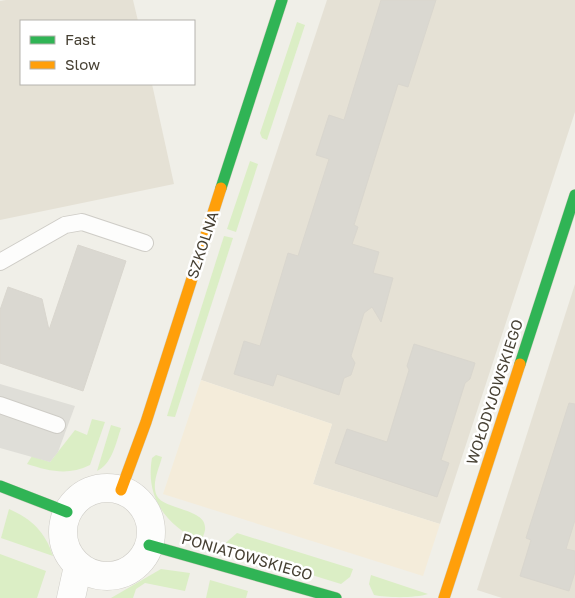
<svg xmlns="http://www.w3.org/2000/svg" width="575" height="598" font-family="'Golos Text',sans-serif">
	<rect width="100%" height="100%" fill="#f0efe8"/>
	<!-- residential -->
	<g fill="#e5e1d5">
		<polygon points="6,0 133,0 138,21 21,21 21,84 152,84 174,184 0,220 0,1"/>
		<polygon points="327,0 575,0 575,112 440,524 313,484 332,424 201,380"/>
		<polygon points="575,284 575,598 502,598 477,590"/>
	</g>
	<!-- commercial -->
	<polygon fill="#f4ecda" points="201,380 332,424 313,484 440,524 423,576 163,494"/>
	<!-- green -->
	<g fill="#dbeec5">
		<polygon points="297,22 305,25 267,140 262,138 260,133"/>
		<polygon points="250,161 258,164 236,232 227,229"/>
		<polygon points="224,236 233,238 175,417 167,416"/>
		<path d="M92,419L105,422L90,465C68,476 49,471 27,464L32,456L50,462L75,430L87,435Z"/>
		<path d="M111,425L121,428C116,443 112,464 97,471Z"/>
		<path d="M156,455L162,457C159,469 151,484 157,496C163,509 205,509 205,527C206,531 202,538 201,542C166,525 145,498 152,458Z"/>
		<path d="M9,509C32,519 45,532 53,556L1,538Z"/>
		<polygon points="237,533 353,569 350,577 341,584 221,547"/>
		<polygon points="0,554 46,571 37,598 0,598"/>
		<polygon points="161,569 190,573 185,591 145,583 136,589 133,598 111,598"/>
		<path d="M371,575L428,594C416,598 388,598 374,595L369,584Z"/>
		<polygon points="210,580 248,591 246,598 206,598"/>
	</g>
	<!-- parking -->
	<polygon fill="#dfded8" points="0,384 75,406 58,452 50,462 0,448"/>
	<!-- building -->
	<g fill="#dad8d1" stroke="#d9d6ce">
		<polygon points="381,0 436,0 408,87 398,84 354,225 358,227 352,244 379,252 373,273 393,278 381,322 372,307 364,313 351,356 355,363 351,375 344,378 339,395 277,374 273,386 234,374 244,341 260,346 288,253 298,256 329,159 316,155 329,115 344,120"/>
		<polygon points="78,245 126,261 83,391 0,363 0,310 8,287 42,299 49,330"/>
		<polygon points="414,344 475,363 470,379 465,383 441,460 449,463 437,497 335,463 347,429 387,442 409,370 407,366"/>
		<polygon points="569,403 575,404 575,520 566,549 575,551 575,572 569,591 520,576 531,540 526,538"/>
	</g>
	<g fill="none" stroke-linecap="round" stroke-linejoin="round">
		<!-- lane casing -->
		<g stroke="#ceccc6" stroke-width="18">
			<g id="lane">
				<polyline points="0,262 65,225 82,222 145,243"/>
				<polyline points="0,405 57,425"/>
			</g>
		</g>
		<!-- street casing -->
		<g stroke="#ceccc6" stroke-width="29">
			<g id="street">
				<circle cx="107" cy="532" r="44"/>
				<polyline points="71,598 78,566"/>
			</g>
		</g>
		<!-- fast casing -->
		<g stroke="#d0cdbe" stroke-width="12">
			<g id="fast">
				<polyline points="221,188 282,0"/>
				<polyline points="520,364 575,195"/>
				<polyline points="0,486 67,512"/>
				<polyline points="149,545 336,598"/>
			</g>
		</g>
		<!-- slow casing -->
		<g stroke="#d0cdbe" stroke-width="12">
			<g id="slow">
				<polyline points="121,490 146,422 221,188"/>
				<polyline points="444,598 520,364"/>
			</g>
		</g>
		<!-- lane -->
		<use href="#lane" stroke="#fdfdfc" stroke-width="16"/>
		<!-- street -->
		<use href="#street" stroke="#fdfdfc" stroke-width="28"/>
		<!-- fast -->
		<use href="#fast" stroke="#30b455" stroke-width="11"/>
		<!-- slow -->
		<use href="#slow" stroke="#ff9f0a" stroke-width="11"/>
	</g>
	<g text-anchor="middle" stroke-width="5" stroke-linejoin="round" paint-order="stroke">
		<!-- street labels -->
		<g font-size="15" fill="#474134" stroke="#fff">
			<text transform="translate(203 245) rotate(-72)" y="5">SZKOLNA</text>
			<text transform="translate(495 392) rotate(-72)" y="5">WOŁODYJOWSKIEGO</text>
			<text transform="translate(247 557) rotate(16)" y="5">PONIATOWSKIEGO</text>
		</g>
	</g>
	<!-- legend -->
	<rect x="20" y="20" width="175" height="65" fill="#ffffff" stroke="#b5b3ae"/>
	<rect x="30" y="36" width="25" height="8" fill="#30b455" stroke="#b5b3ae"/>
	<text x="65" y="45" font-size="15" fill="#474134">Fast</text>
	<rect x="30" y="61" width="25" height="8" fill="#ff9f0a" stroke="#b5b3ae"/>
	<text x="65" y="70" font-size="15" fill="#474134">Slow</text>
</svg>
